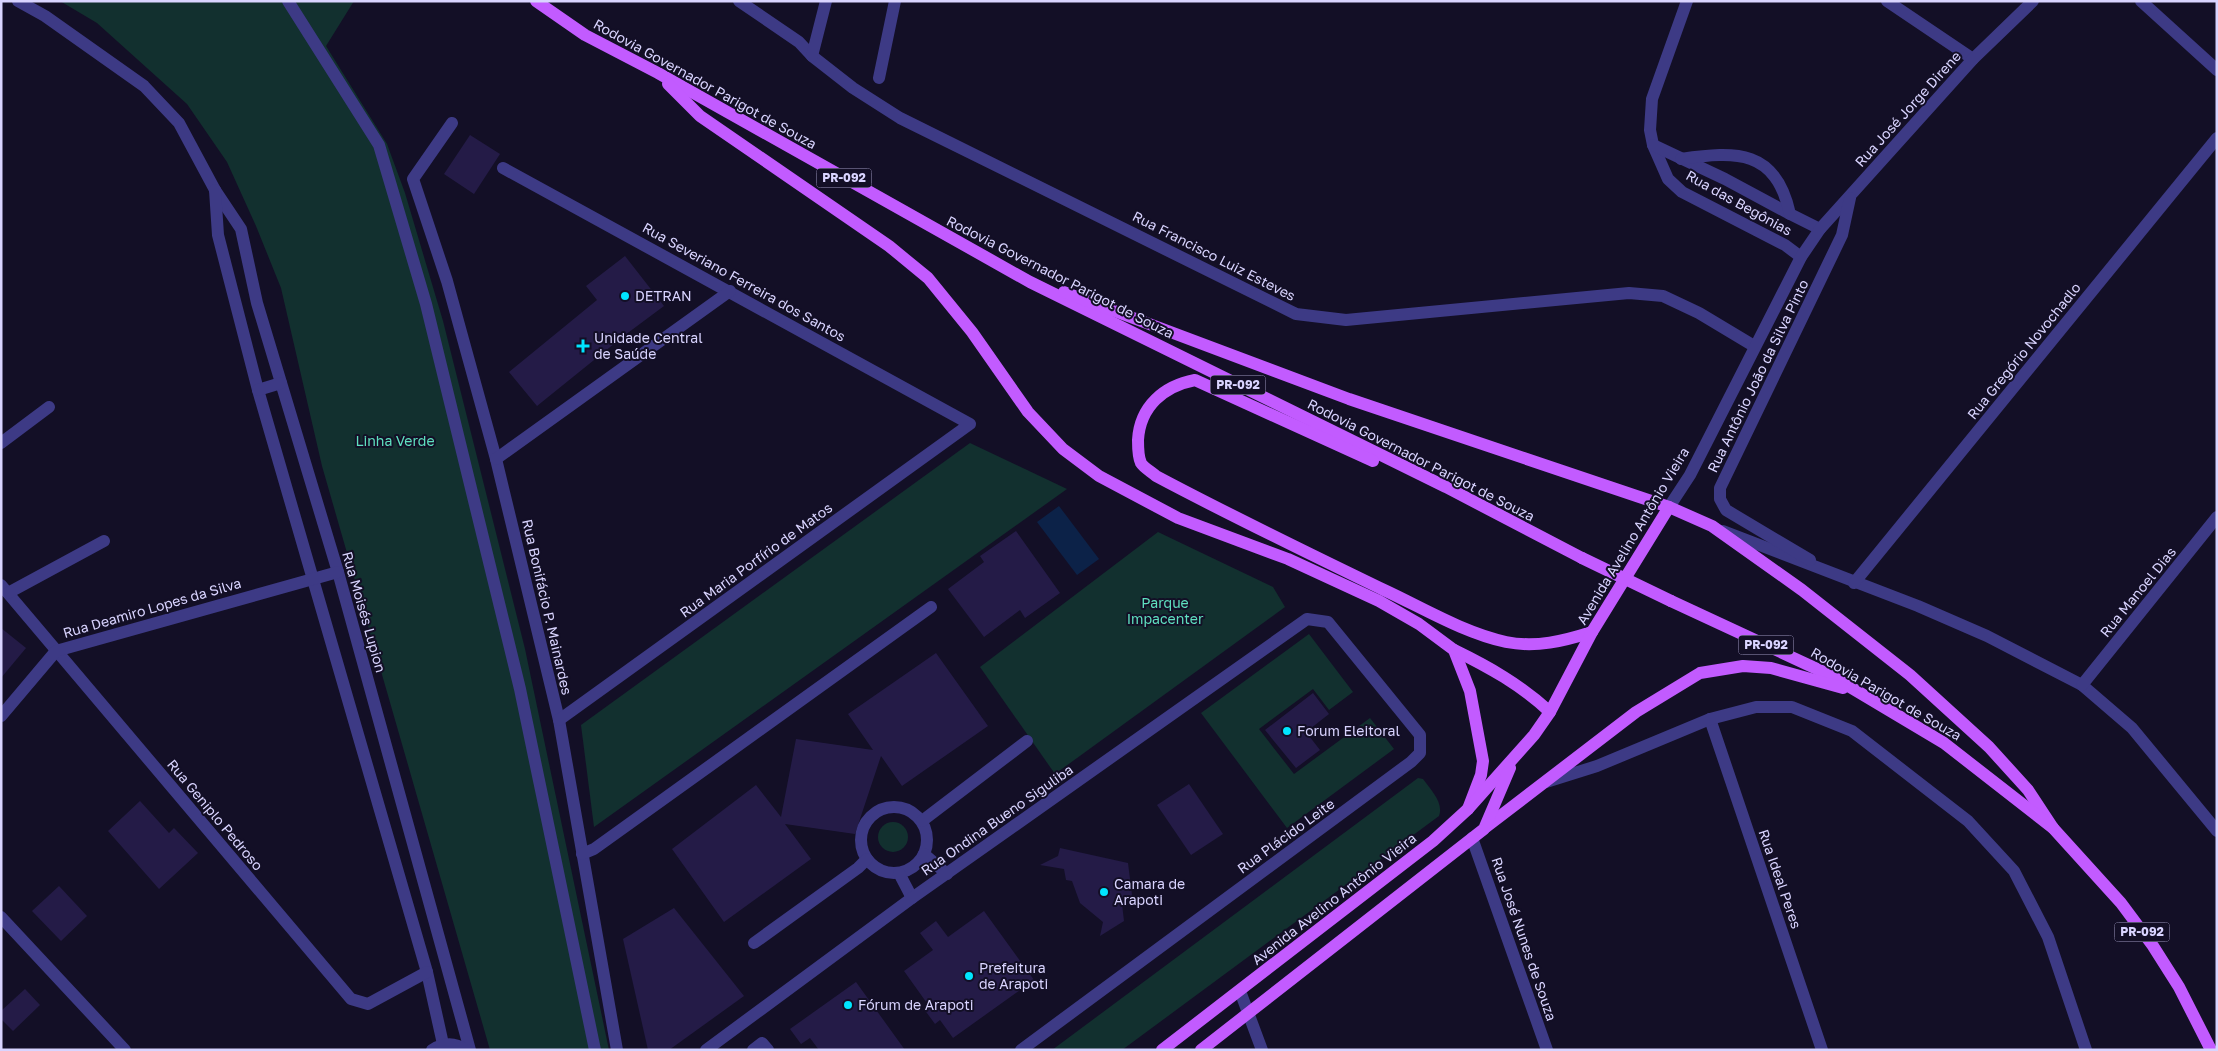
<svg xmlns="http://www.w3.org/2000/svg" width="2218" height="1051" font-family="'Golos Text',sans-serif">
	<rect width="100%" height="100%" fill="#130f26"/>
	<!-- green -->
	<g fill="#12302f">
		<polygon points="60,1 354,1 326,46 387,144 405,193 443,321 525,649 609,1050 490,1050 322,466 281,288 256,226 227,162 187,104 97,23"/>
		<polygon points="970,443 1067,489 594,827 581,725"/>
		<polygon points="1158,532 1273,587 1285,607 1055,774 980,667"/>
		<polygon points="1309,634 1353,692 1329,710 1313,689 1259,729 1294,774 1370,718 1394,749 1287,828 1201,713"/>
		<path d="M1418,778L1423,779C1431,790 1444,803 1439,816L1122,1050H1052Z"/>
		<circle cx="893" cy="837" r="15"/>
	</g>
	<!-- water -->
	<polygon fill="#0c2248" points="1059,506 1099,559 1077,575 1037,522"/>
	<!-- building -->
	<g fill="#241b47">
		<polygon points="470,135 500,154 474,194 444,174"/>
		<polygon points="625,256 664,306 625,335 537,406 509,372 597,300 586,286"/>
		<polygon points="1016,531 1060,593 1025,618 1020,610 984,637 948,589 984,562 980,556"/>
		<polygon points="1,628 26,648 1,678"/>
		<polygon points="936,653 988,726 902,786 881,756 855,834 785,824 811,859 724,922 672,849 756,785 781,817 796,739 873,750 848,714"/>
		<polygon points="1313,693 1329,714 1306,732 1320,750 1296,768 1265,730"/>
		<polygon points="1189,784 1223,834 1191,855 1157,805"/>
		<polygon points="140,801 169,833 174,828 198,853 159,889 108,831"/>
		<polygon points="1060,848 1128,863 1133,903 1122,904 1124,921 1100,936 1103,922 1080,903 1072,881 1066,880 1064,869 1040,865 1058,856"/>
		<polygon points="59,886 87,916 61,941 32,911"/>
		<polygon points="674,908 744,996 669,1050 648,1050 623,939"/>
		<polygon points="984,911 1034,980 953,1038 940,1020 935,1024 924,1009 929,1006 904,971 933,950 920,933 936,921 948,937"/>
		<polygon points="856,982 905,1050 819,1050 810,1038 801,1044 790,1029"/>
		<polygon points="25,989 40,1005 13,1031 1,1019 1,1011"/>
	</g>
	<g fill="none" stroke-linecap="round" stroke-linejoin="round">
		<!-- minor -->
		<g stroke="#3d3a85" stroke-width="12">
			<polyline points="18,1 45,16 144,86 179,123 215,190 241,229 257,303 338,572 470,1050"/>
			<polyline points="288,1 379,145 426,304 520,689 595,1050"/>
			<polyline points="739,1 799,42 812,56 853,88 900,118 1296,314 1346,320 1629,293 1663,296 1699,313 1754,346"/>
			<polyline points="1687,1 1652,99 1650,130 1653,145 1668,179 1682,192 1785,245 1801,257"/>
			<polyline points="1887,1 1973,59"/>
			<polyline points="2141,1 2217,70"/>
			<polyline points="812,56 826,1"/>
			<polyline points="879,78 895,1"/>
			<polyline points="452,123 413,179 447,281 496,459 559,720 617,1050"/>
			<polyline points="1653,145 1725,179 1790,214"/>
			<path d="M1681,159C1736,151 1776,149 1790,214L1820,229"/>
			<polyline points="503,168 970,424 559,720"/>
			<polyline points="215,190 218,235 258,390 427,972 443,1044"/>
			<polyline points="258,390 281,383"/>
			<polyline points="1,443 49,407"/>
			<polyline points="496,459 730,291"/>
			<polyline points="1669,507 1690,475 1801,257 1820,229 1973,59 2033,1"/>
			<polyline points="1723,531 1918,606 1987,636 2082,685 2132,728 2217,831"/>
			<polyline points="1810,560 1726,510 1720,499 1720,488 1842,235 1850,198"/>
			<polyline points="1854,583 2217,138"/>
			<polyline points="1,585 351,999 368,1004 427,972"/>
			<polyline points="8,593 104,541"/>
			<polyline points="2082,685 2217,517"/>
			<polyline points="1,716 56,651 338,572"/>
			<polyline points="1710,719 1822,1050"/>
			<polyline points="1546,782 1597,766 1710,719 1756,707 1792,707 1852,731 1968,821 2014,871 2048,937 2086,1050"/>
			<circle cx="894" cy="840" r="33"/>
			<polyline points="922,821 1027,741"/>
			<polyline points="1472,838 1547,1050"/>
			<polyline points="582,854 594,849 931,607"/>
			<polyline points="924,854 947,874"/>
			<polyline points="899,873 912,898"/>
			<polyline points="1,917 125,1050"/>
			<polyline points="754,943 858,868 867,859"/>
			<polyline points="1240,991 1262,1050"/>
			<path d="M432,1050C443,1043 454,1042 466,1050"/>
			<polyline points="706,1050 912,898 1307,619 1328,622 1420,735 1420,753 1411,762 1021,1050"/>
			<polyline points="753,1050 762,1043 768,1050"/>
		</g>
		<!-- major -->
		<g stroke="#c25bff" stroke-width="12">
			<polyline points="536,1 585,35 658,73 1030,282 1446,487 1582,558"/>
			<polyline points="668,84 700,116 889,246 928,278 972,332 1028,412 1063,449 1099,476 1178,518 1288,559 1379,601 1419,624 1454,650 1470,691 1483,761 1481,775 1468,809"/>
			<polyline points="1064,292 1349,399 1669,507 1712,526 1802,590 1910,675 1989,747 2028,790 2053,828"/>
			<path d="M1373,461L1195,380C1164,386 1140,406 1138,440C1138,447 1138,457 1141,463C1144,468 1152,472 1156,476C1231,516 1308,553 1384,590C1423,608 1464,633 1506,642C1536,648 1564,641 1592,632"/>
			<polyline points="1671,601 1830,675 1944,743 2053,828 2121,903 2153,946 2179,987 2211,1050"/>
			<path d="M1454,650C1489,667 1521,685 1550,712"/>
			<polyline points="1486,827 1636,712 1700,673 1743,666 1771,668 1843,688"/>
			<polyline points="1162,1050 1433,841 1468,809 1534,735 1550,712 1592,632 1669,507"/>
			<polyline points="1201,1050 1484,829 1510,768"/>
		</g>
		<!-- major-bridge -->
		<polyline stroke="#c25bff" stroke-width="12" points="1582,558 1671,601"/>
	</g>
	<!-- markers -->
	<g fill="#00e5ff" stroke="#130f26" stroke-width="2">
		<circle cx="625" cy="296" r="5"/>
		<path d="M580.5 338.5h5v5h5v5h-5v5h-5v-5h-5v-5h5z"/>
		<circle cx="1287" cy="731" r="5"/>
		<circle cx="1104" cy="892" r="5"/>
		<circle cx="969" cy="976" r="5"/>
		<circle cx="848" cy="1005" r="5"/>
	</g>
	<g text-anchor="middle" stroke-width="4" stroke-linejoin="round" paint-order="stroke">
		<!-- shield labels -->
		<g fill="#130f26" stroke="#9e99be" stroke-width="1">
			<rect x="816.5" y="168.5" width="55" height="19" rx="4"/>
			<rect x="1210.5" y="375.5" width="55" height="19" rx="4"/>
			<rect x="1738.5" y="635.5" width="55" height="19" rx="4"/>
			<rect x="2114.5" y="922.5" width="55" height="19" rx="4"/>
		</g>
		<g font-size="12" font-weight="bold" fill="#d9d4ff">
			<text x="844" y="182">PR-092</text>
			<text x="1238" y="389">PR-092</text>
			<text x="1766" y="649">PR-092</text>
			<text x="2142" y="936">PR-092</text>
		</g>
		<!-- street labels -->
		<g font-size="14" fill="#d9d4ff" stroke="#130f26">
			<text transform="translate(705 84) rotate(29)" y="5">Rodovia Governador Parigot de Souza</text>
			<text transform="translate(1908 109) rotate(-48)" y="5">Rua José Jorge Direne</text>
			<text transform="translate(1739 203) rotate(29)" y="5">Rua das Begônias</text>
			<text transform="translate(1214 256) rotate(27)" y="5">Rua Francisco Luiz Esteves</text>
			<text transform="translate(1060 277) rotate(27)" y="5">Rodovia Governador Parigot de Souza</text>
			<text transform="translate(744 282) rotate(29)" y="5">Rua Severiano Ferreira dos Santos</text>
			<text transform="translate(2024 351) rotate(-51)" y="5">Rua Gregório Novochadlo</text>
			<text transform="translate(1758 376) rotate(-64)" y="5">Rua Antônio João da Silva Pinto</text>
			<text transform="translate(1421 460) rotate(27)" y="5">Rodovia Governador Parigot de Souza</text>
			<text transform="translate(1633 536) rotate(-59)" y="5">Avenida Avelino Antônio Vieira</text>
			<text transform="translate(756 560) rotate(-36)" y="5">Rua Maria Porfírio de Matos</text>
			<text transform="translate(2138 592) rotate(-51)" y="5">Rua Manoel Dias</text>
			<text transform="translate(547 607) rotate(77)" y="5">Rua Bonifácio P. Mainardes</text>
			<text transform="translate(152 608) rotate(-16)" y="5">Rua Deamiro Lopes da Silva</text>
			<text transform="translate(364 612) rotate(74)" y="5">Rua Moisés Lupion</text>
			<text transform="translate(1886 694) rotate(30)" y="5">Rodovia Parigot de Souza</text>
			<text transform="translate(215 815) rotate(50)" y="5">Rua Geniplo Pedroso</text>
			<text transform="translate(997 820) rotate(-35)" y="5">Rua Ondina Bueno Siguliba</text>
			<text transform="translate(1286 836) rotate(-36)" y="5">Rua Plácido Leite</text>
			<text transform="translate(1780 879) rotate(71)" y="5">Rua Ideal Peres</text>
			<text transform="translate(1334 899) rotate(-38)" y="5">Avenida Avelino Antônio Vieira</text>
			<text transform="translate(1524 939) rotate(71)" y="5">Rua José Nunes de Souza</text>
		</g>
		<!-- poi labels -->
		<g font-size="14" fill="#d9d4ff" stroke="#130f26" text-anchor="start">
			<text x="635" y="301">DETRAN</text>
			<text x="594" y="343">Unidade Central<tspan x="594" dy="16">de Saúde</tspan></text>
			<text x="1297" y="736">Forum Eleitoral</text>
			<text x="1114" y="889">Camara de<tspan x="1114" dy="16">Arapoti</tspan></text>
			<text x="979" y="973">Prefeitura<tspan x="979" dy="16">de Arapoti</tspan></text>
			<text x="858" y="1010">Fórum de Arapoti</text>
		</g>
		<!-- park labels -->
		<g font-size="14" fill="#5fe0c0" stroke="#130f26">
			<text x="395" y="446">Linha Verde</text>
			<text x="1165" y="608">Parque<tspan x="1165" dy="16">Impacenter</tspan></text>
		</g>
	</g>
	<!-- border -->
	<rect width="2218" height="1051" fill="none" stroke="#d9d4ff" stroke-width="5"/>
</svg>
